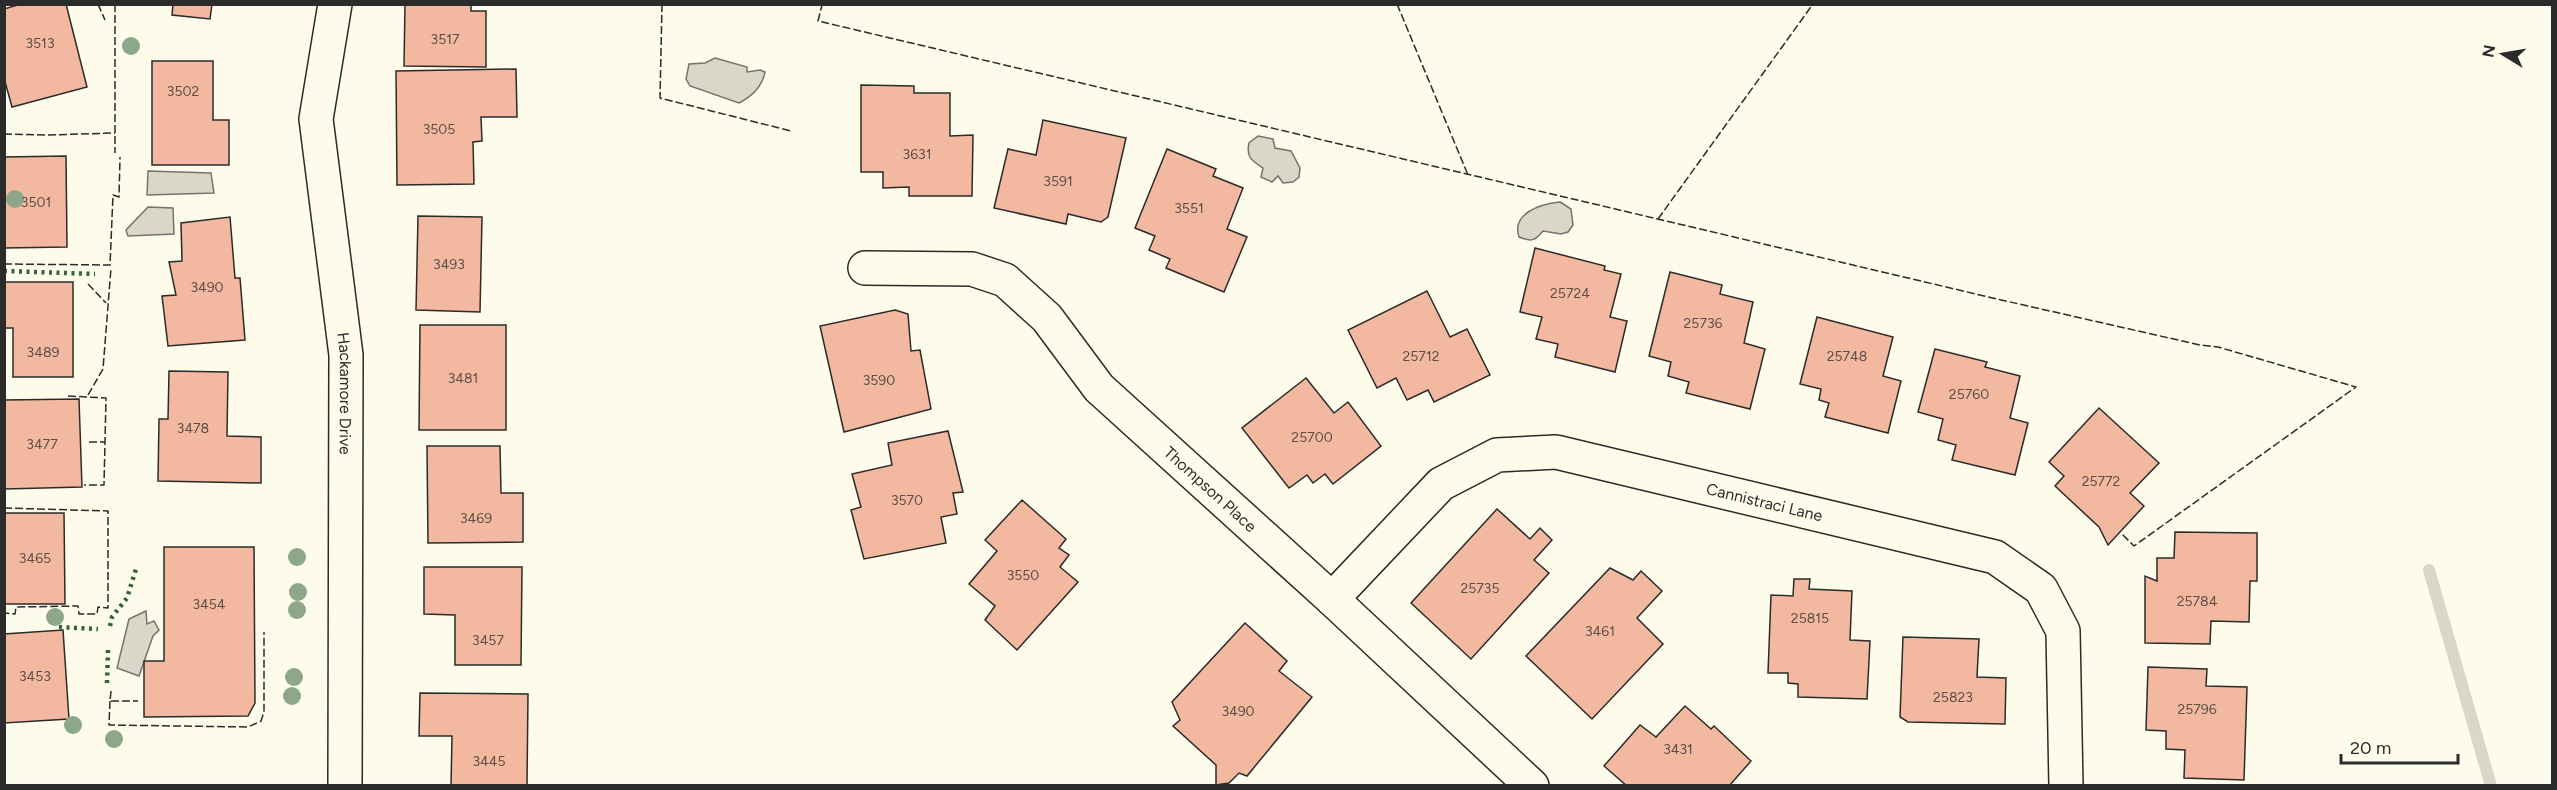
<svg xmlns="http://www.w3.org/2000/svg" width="2557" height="790" font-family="Figtree,sans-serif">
	<rect width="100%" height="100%" fill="#fdfbea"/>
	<!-- water -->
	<g fill="#d8d7c9" stroke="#74746e" stroke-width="1.5">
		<path d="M715,58L747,67V72L760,70L765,72C762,87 751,97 739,103L690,86L686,79L689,64L705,63Z"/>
		<path d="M1258,136L1273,139L1275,148L1291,151L1300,168L1299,177L1293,182L1283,183L1278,176L1272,182L1261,177L1263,168C1251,160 1246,157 1249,143Z"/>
		<polygon points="148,171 211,173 214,193 147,195"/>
		<path d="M1560,202L1571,209L1573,225L1568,232L1561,234L1543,231C1535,241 1531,242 1519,237C1511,213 1541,204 1560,202Z"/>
		<polygon points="148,207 173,208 174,234 128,236 126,230"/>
		<polygon points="146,611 147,624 154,621 159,630 153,636 139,676 117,668 129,619"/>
	</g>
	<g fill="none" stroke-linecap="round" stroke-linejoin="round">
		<!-- stream -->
		<polyline stroke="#d8d7c9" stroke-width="12" points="2429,570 2491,786"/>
	</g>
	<!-- building -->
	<g fill="#f2b8a0" stroke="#2b2b2b" stroke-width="1.5">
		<polygon points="21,4 66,4 87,87 12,107 4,78 4,9"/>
		<polygon points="173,4 212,4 210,19 172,15"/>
		<polygon points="405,4 471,4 471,11 486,11 486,67 404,66"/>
		<polygon points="152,61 213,61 213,120 229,120 229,165 152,165"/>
		<polygon points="516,69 517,117 481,117 482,141 473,142 474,184 397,185 396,71"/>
		<polygon points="861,85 914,86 914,93 950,93 950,136 973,135 972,196 909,196 909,187 883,188 883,172 861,172"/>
		<polygon points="1043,120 1126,138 1108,217 1101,222 1068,214 1066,224 994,208 1008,149 1036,155"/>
		<polygon points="1167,149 1216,169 1213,176 1243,188 1227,229 1247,237 1224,292 1166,268 1170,259 1149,250 1155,236 1135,228"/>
		<polygon points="66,156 67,247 4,248 4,157"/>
		<polygon points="418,216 482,217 480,312 416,310"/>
		<polygon points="230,217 235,278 240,278 245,340 168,346 162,296 176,295 169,262 182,261 181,223"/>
		<polygon points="1535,248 1605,266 1604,270 1621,274 1610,317 1627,321 1615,372 1555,357 1558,344 1536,339 1542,317 1520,312"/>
		<polygon points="1670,272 1722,285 1720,294 1753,302 1744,343 1765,349 1750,409 1686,393 1689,382 1668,376 1671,362 1649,356"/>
		<polygon points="4,282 73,282 73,377 13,377 13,328 4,328"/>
		<polygon points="1427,291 1450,337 1467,329 1490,375 1434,402 1428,390 1407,400 1396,378 1377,388 1348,330"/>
		<polygon points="895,310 908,314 911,351 920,350 931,409 844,432 820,326"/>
		<polygon points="1817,317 1893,337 1883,376 1901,381 1888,433 1825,417 1829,403 1819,400 1821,389 1800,384"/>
		<polygon points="420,325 506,325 506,430 419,430"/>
		<polygon points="1935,349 1987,362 1985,367 2020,376 2010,418 2028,423 2015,475 1952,460 1956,445 1938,440 1943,419 1918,412"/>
		<polygon points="169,371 228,372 227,436 261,437 261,483 158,481 159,419 168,419"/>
		<polygon points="1306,378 1334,413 1348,402 1381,446 1333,484 1325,474 1313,483 1307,475 1289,488 1242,428"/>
		<polygon points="79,399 82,487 4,489 4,400"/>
		<polygon points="2099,408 2159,463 2130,493 2144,506 2108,545 2099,527 2055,486 2064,476 2049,462"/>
		<polygon points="948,431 963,492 953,493 957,514 941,517 946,543 864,559 851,510 861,507 852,474 892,465 888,443"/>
		<polygon points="427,446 500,446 501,493 523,493 523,542 428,543"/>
		<polygon points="1022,500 1066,539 1059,548 1069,555 1060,567 1078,582 1017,650 985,620 995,606 969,584 997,551 985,540"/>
		<polygon points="1497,509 1530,539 1540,528 1552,540 1534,560 1549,573 1471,659 1411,603"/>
		<polygon points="4,513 64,513 65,604 4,604"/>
		<polygon points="2175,532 2257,533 2257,581 2250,581 2249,622 2211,621 2210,644 2145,643 2145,576 2157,581 2157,558 2174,558"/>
		<polygon points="164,547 254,547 255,703 248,716 144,717 144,661 164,661"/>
		<polygon points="424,567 522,567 521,665 455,665 455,615 424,614"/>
		<polygon points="1610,568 1633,580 1641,571 1662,591 1637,618 1663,644 1592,719 1526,656"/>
		<polygon points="1794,579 1810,579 1809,589 1852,591 1850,640 1870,641 1867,699 1798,697 1798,684 1788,683 1788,673 1768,673 1771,595 1793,596"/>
		<polygon points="1245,623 1287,661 1279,671 1312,697 1247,776 1239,773 1229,783 1216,785 1216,765 1173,726 1180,720 1172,702"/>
		<polygon points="63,630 69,719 4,723 4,634"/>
		<polygon points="1903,637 1979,639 1977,677 2006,678 2005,724 1908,722 1900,717"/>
		<polygon points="2148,667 2207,669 2206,686 2247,687 2244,780 2184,778 2185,750 2166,749 2166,731 2146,730"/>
		<polygon points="420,693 528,694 527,786 451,786 452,736 419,736"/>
		<polygon points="1685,706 1711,729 1714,726 1751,761 1729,786 1627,786 1604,766 1640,725 1656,737"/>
	</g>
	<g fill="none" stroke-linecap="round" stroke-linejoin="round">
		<!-- minor casing -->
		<g stroke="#2b2b2b" stroke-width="36">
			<g id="minor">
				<path id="s1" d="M335,4L316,119L346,355L345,786"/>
				<path id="s2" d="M865,268L972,269L1005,280L1047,318L1099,388L1332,599L1532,786"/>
				<path id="s3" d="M1332,599L1441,484L1497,455L1556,452L1995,557L2041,589L2063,631L2066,786"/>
			</g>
		</g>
		<!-- minor -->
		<use href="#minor" stroke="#fdfbea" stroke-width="33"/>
		<!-- hedge -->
		<g stroke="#34623c" stroke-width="4.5" stroke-dasharray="3 4.5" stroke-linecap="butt">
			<polyline points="4,271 95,274"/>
			<polyline points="110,626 112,617 127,598 136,569"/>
			<polyline points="59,627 98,629"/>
			<polyline points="107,683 108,649"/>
		</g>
		<!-- fence -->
		<g stroke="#2b2b2b" stroke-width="1.5" stroke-dasharray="8 3" stroke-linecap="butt">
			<polyline points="98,4 105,20"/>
			<polyline points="115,4 115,153"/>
			<polyline points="662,4 660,98 791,131"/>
			<polyline points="820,4 822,5 818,21 1997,299 2200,345 2218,347 2356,387 2134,546 2122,534"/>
			<polyline points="1397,4 1468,175"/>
			<polyline points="4,134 49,135 115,133"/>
			<polyline points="1658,219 1813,4"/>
			<polyline points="4,264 110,265 113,195 119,197 120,157"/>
			<polyline points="88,284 106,303"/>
			<polyline points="88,395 103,369 111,268"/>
			<polyline points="68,396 106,398 104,485 84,485"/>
			<polyline points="89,442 105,442"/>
			<polyline points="4,508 108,511 108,608 98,607 97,614 79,614 78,606 16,607 15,614 4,613"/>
			<polyline points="111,691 110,701 138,701"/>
			<polyline points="110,701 109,725 248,727 261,721 264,712 264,632"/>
		</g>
	</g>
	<!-- trees -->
	<g fill="#8ea78a">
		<circle cx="131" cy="46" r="9"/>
		<circle cx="15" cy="199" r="9"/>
		<circle cx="297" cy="557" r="9"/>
		<circle cx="298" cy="592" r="9"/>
		<circle cx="297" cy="610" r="9"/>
		<circle cx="55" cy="617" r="9"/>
		<circle cx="294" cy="677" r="9"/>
		<circle cx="292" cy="696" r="9"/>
		<circle cx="73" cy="725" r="9"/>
		<circle cx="114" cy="739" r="9"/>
	</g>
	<g text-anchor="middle" stroke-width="4.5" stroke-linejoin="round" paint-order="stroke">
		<!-- number labels -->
		<g font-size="14" fill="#5d4e48">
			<text x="445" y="44">3517</text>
			<text x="40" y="48">3513</text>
			<text x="183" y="96">3502</text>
			<text x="439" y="134">3505</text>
			<text x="917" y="159">3631</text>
			<text x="1058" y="186">3591</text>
			<text x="36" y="207">3501</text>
			<text x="1189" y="213">3551</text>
			<text x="449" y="269">3493</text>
			<text x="207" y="292">3490</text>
			<text x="1570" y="298">25724</text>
			<text x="1703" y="328">25736</text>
			<text x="43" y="357">3489</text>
			<text x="1421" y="361">25712</text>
			<text x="1847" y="361">25748</text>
			<text x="463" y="383">3481</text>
			<text x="879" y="385">3590</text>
			<text x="1969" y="399">25760</text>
			<text x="193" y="433">3478</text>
			<text x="1312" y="442">25700</text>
			<text x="42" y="449">3477</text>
			<text x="2101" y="486">25772</text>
			<text x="907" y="505">3570</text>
			<text x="476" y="523">3469</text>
			<text x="35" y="563">3465</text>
			<text x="1023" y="580">3550</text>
			<text x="1480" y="593">25735</text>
			<text x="2197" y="606">25784</text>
			<text x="209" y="609">3454</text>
			<text x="1810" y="623">25815</text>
			<text x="1600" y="636">3461</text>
			<text x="488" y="645">3457</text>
			<text x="35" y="681">3453</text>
			<text x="1953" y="702">25823</text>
			<text x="2197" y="714">25796</text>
			<text x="1238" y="716">3490</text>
			<text x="1678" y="754">3431</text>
			<text x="489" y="766">3445</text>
		</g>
		<!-- street labels -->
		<g font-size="16" fill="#2b2b2b" stroke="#fdfbea">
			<text dy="6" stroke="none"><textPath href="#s1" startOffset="393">Hackamore Drive</textPath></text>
			<text dy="6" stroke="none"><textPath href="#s2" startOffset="436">Thompson Place</textPath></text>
			<text dy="6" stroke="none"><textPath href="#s3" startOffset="495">Cannistraci Lane</textPath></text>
		</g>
	</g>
	<!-- border -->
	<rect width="2557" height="790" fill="none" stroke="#2b2b2b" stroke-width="12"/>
	<!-- north arrow -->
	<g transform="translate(2503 54) rotate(281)" stroke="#fdfbea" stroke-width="4.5" paint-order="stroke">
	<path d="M0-4.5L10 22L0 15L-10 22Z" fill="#2b2b2b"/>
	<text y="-9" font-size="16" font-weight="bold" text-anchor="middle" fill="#2b2b2b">N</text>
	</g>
	<!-- scale -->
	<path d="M2341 754v9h117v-9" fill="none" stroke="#2b2b2b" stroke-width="3"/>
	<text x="2350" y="754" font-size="18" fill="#2b2b2b" stroke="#fdfbea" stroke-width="4.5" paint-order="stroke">20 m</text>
</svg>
